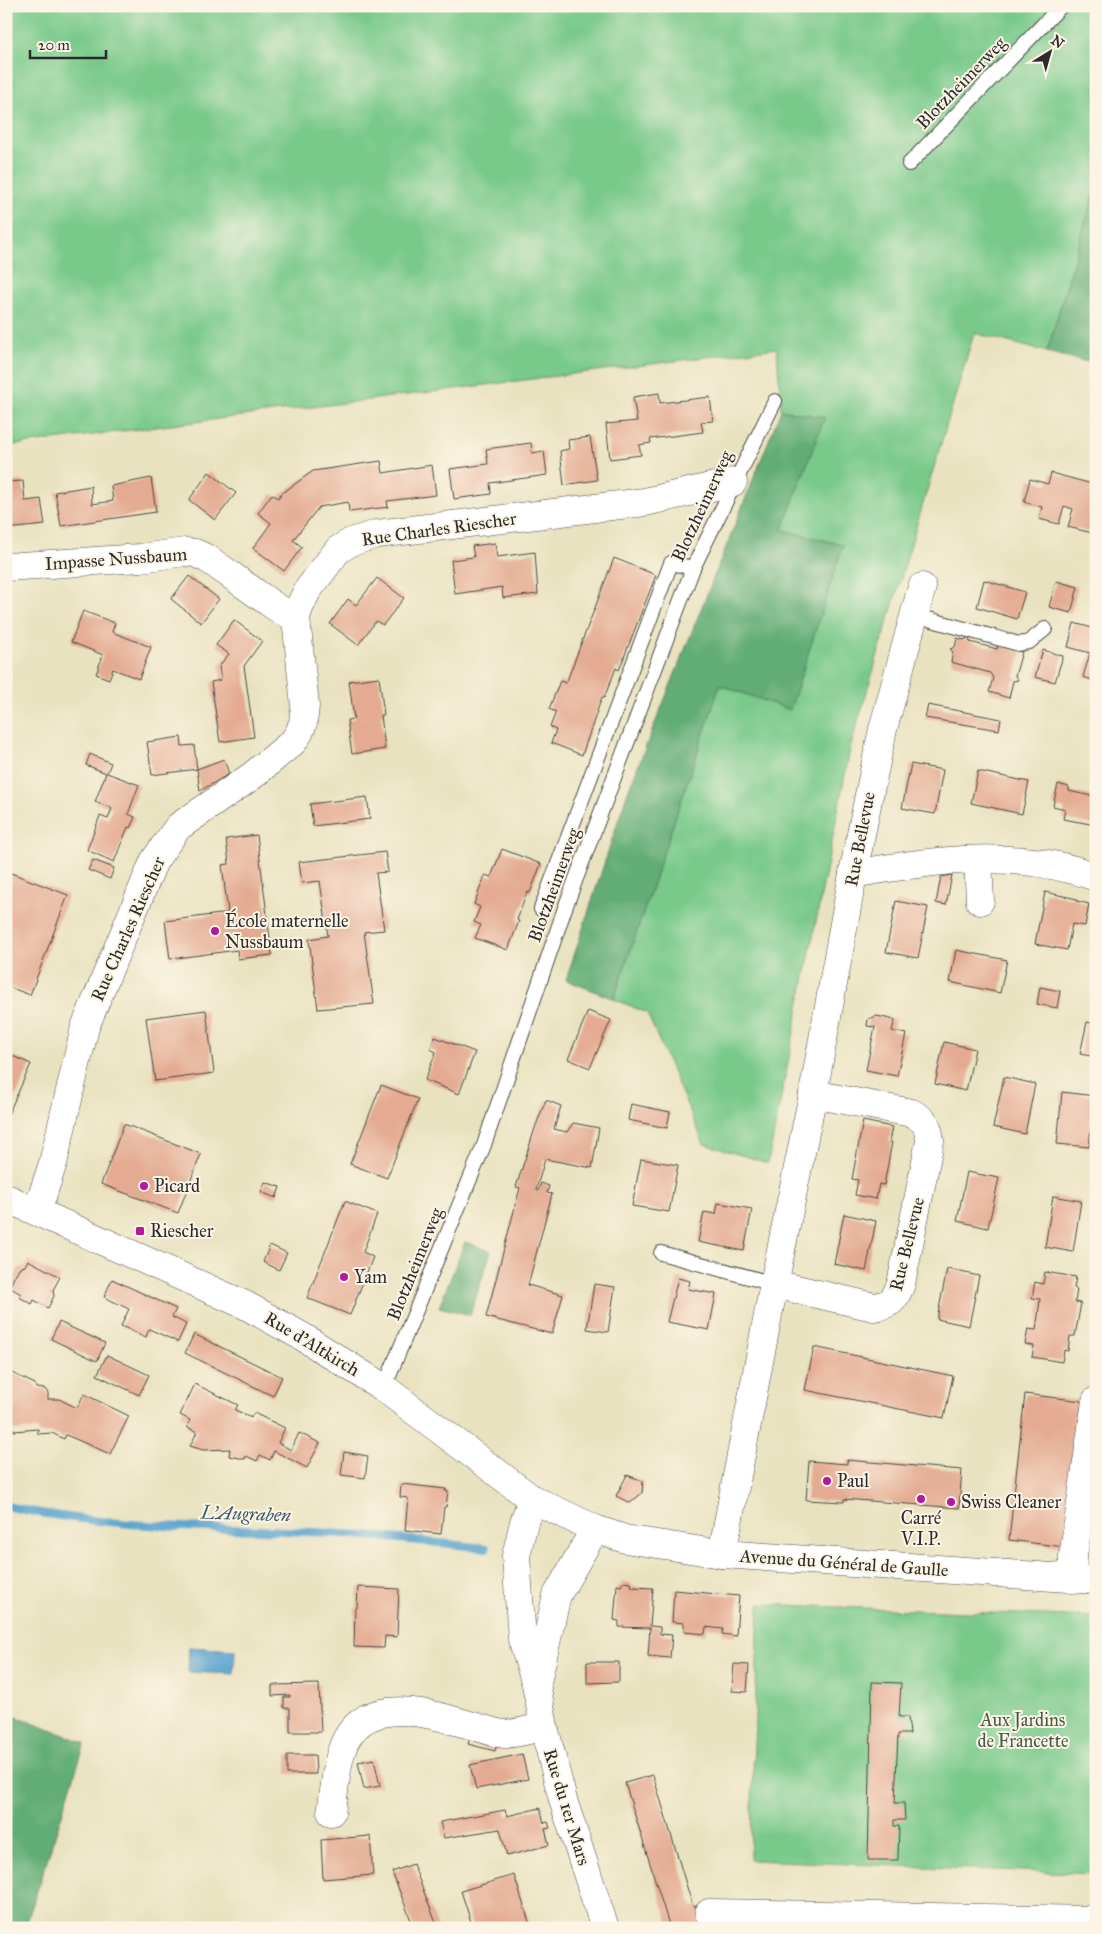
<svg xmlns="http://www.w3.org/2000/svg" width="1102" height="1934" font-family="'IM FELL Great Primer',serif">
	<rect width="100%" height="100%" fill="#fcf5e5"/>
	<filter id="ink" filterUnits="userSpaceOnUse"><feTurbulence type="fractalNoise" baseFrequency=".02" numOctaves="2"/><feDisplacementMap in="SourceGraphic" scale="10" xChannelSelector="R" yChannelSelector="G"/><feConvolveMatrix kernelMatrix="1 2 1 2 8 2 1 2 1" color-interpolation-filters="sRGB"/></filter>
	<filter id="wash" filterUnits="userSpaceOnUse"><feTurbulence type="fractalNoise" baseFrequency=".0096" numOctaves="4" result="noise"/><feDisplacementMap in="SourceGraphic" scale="20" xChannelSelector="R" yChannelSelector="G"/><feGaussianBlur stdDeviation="1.12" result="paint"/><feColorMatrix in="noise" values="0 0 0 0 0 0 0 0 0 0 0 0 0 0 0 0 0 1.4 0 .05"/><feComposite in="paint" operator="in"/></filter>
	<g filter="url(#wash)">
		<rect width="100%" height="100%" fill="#e9e2c0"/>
		<!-- green -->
		<g fill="#78c98a" stroke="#527a5a">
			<polygon points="6,6 1096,6 1096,187 1047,352 974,333 851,745 768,1163 704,1144 647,1013 614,999 720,685 790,710 843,545 782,530 824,417 781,410 777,348 6,446"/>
			<polygon points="759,1604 1096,1617 1096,1874 750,1860"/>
		</g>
		<!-- forest -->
		<g fill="#62ad76" stroke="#466c50">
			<polygon points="1096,187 1096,364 1047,352"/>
			<polygon points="781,410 825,417 782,530 843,545 790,710 720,685 614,999 566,980 628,791"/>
			<polygon points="465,1242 491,1251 470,1315 439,1307"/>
			<polygon points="6,1713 85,1743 25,1928 6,1928"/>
		</g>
		<!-- water -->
		<polygon fill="#55a2ce" stroke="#40667c" points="189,1647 235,1650 234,1674 188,1672"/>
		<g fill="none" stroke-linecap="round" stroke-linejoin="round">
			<!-- stream -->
			<path stroke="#55a2ce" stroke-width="8" d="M6,1506C107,1529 210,1527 312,1532C370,1535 428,1542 486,1548"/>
		</g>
		<g id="blocks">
			<!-- building -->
			<g fill="#e4ab92">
				<polygon points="659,393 660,403 710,397 713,421 701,422 703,432 650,439 651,443 639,445 641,455 610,459 606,424 637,421 633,397"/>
				<polygon points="590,437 597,480 564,485 560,451 569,449 568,440"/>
				<polygon points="531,443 532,453 544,451 547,475 490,483 491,494 454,499 450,469 488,464 486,449"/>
				<polygon points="381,461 383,473 432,465 436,495 387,501 388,507 349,512 348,502 319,507 293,540 302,547 284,571 253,548 271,523 258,513 272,494 278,498 281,494 313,471"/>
				<polygon points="209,472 236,493 215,520 189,500"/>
				<polygon points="1051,473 1096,485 1096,534 1068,527 1073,509 1064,506 1059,524 1039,519 1042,507 1024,502 1030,479 1048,484"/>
				<polygon points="151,478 156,512 61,526 55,492 91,486 92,504 113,501 111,486"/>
				<polygon points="23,481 25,501 41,499 45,525 6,529 6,482"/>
				<polygon points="495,543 497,557 535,552 538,594 503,598 502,587 455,594 451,560 474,557 472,546"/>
				<polygon points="614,558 656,575 619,670 616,668 604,698 602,697 582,755 551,743 556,730 550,727 556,712 549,709 560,681 566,683"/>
				<polygon points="189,576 219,599 201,623 171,599"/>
				<polygon points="377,578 404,598 383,625 376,621 358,645 330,624 348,599 356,605"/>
				<polygon points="984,580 1025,592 1017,619 977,607"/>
				<polygon points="1056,581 1078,587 1071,613 1049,607"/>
				<polygon points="83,611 115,623 112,632 151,647 139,679 113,669 109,679 96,674 103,655 71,642"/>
				<polygon points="234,620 262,641 244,666 254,737 220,742 211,682 221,680 219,666 229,654 216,645"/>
				<polygon points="1074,623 1096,629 1096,681 1083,677 1090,653 1068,647"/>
				<polygon points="969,637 970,642 997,649 998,645 1022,652 1015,676 1018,680 1013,681 1009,698 989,692 993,678 990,673 951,662 953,652 950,649 955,647 957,638 964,640"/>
				<polygon points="1043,650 1063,656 1055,682 1035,677"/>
				<polygon points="379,677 384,715 381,715 385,749 352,754 347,720 354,719 349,681"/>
				<polygon points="928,705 1001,719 999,730 925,718"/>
				<polygon points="181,737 182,746 194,745 197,769 152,775 147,742"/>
				<polygon points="90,754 111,763 107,773 139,785 128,814 135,817 130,828 128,827 114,862 87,850 100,816 108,819 112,808 95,802 106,773 86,765"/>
				<polygon points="224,759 229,774 200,791 197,769"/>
				<polygon points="911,764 943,770 935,814 902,808"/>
				<polygon points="978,771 1029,782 1022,814 971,803"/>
				<polygon points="1058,784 1069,787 1069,791 1096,797 1096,825 1063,819 1065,809 1053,806"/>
				<polygon points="367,797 370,819 313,826 310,804"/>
				<polygon points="257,835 272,955 238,959 237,950 170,959 165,921 228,913 222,865 229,864 226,839"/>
				<polygon points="502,849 541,864 530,893 527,892 517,920 519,921 508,950 475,938 481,925 474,922 480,907 474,904 485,875 491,877"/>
				<polygon points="385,852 388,872 376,873 384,930 364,932 374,1004 318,1009 309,939 328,936 320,881 302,883 299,862"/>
				<polygon points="93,860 114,868 110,879 88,870"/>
				<polygon points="11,873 68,895 30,995 6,986 6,886"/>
				<polygon points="952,875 946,905 936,903 941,877"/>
				<polygon points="1045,892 1077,899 1077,901 1089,904 1085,926 1072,924 1067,950 1035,944"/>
				<polygon points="896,901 928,907 918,958 886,952"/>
				<polygon points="956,950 1007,960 1000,993 950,982"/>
				<polygon points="1040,987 1060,991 1057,1008 1037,1004"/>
				<polygon points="206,1010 214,1073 155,1081 146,1018"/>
				<polygon points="588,1011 611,1020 590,1068 568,1059"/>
				<polygon points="877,1016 895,1020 892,1031 906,1034 897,1076 866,1070 875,1027 867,1026 868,1019"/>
				<polygon points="1087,1022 1096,1024 1096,1057 1080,1054"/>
				<polygon points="435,1037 475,1052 459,1094 425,1080 436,1052 430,1049"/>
				<polygon points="944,1042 975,1049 966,1091 935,1084"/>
				<polygon points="6,1053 31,1064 6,1119"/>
				<polygon points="1004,1077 1035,1084 1025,1134 993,1127"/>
				<polygon points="381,1085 418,1099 387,1178 350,1164"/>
				<polygon points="1062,1092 1095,1096 1089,1147 1057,1144"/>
				<polygon points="546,1100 561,1106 554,1129 567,1132 573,1123 599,1128 592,1168 545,1159 536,1190 538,1191 541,1183 549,1186 547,1193 552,1194 528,1285 563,1295 552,1334 486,1317 520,1188 516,1187 536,1125"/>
				<polygon points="631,1104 670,1112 667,1128 628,1120"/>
				<polygon points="863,1121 892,1127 889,1142 892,1142 884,1185 879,1184 876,1199 855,1195 858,1180 852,1179"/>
				<polygon points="124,1124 201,1154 178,1213 101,1184"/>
				<polygon points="641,1159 678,1165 669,1212 632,1206"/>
				<polygon points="967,1172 999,1178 988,1228 957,1221"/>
				<polygon points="265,1182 280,1187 276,1198 261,1192"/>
				<polygon points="1053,1196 1081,1201 1073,1252 1045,1247"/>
				<polygon points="345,1201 377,1214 363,1252 373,1257 350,1315 307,1298"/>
				<polygon points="718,1203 752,1209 744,1251 698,1242 704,1212 716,1214"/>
				<polygon points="844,1214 876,1221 866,1271 834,1264"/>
				<polygon points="270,1245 287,1253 279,1270 263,1262"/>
				<polygon points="28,1260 60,1277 53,1290 54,1296 48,1308 34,1300 32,1304 19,1297 21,1294 9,1287 19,1268 25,1266"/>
				<polygon points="947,1269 979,1276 969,1326 937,1319"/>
				<polygon points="1045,1272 1076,1277 1074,1288 1077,1289 1075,1302 1081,1303 1075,1336 1070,1336 1068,1351 1064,1350 1062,1362 1032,1357 1034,1346 1025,1344 1028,1329 1036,1330 1038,1316 1040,1299 1032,1298 1035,1282 1043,1284"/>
				<polygon points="678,1278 690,1281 688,1289 716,1294 709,1330 667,1322"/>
				<polygon points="112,1279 176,1309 172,1317 186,1324 178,1342 149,1329 146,1337 121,1326 129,1309 104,1297"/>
				<polygon points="594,1284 615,1287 608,1332 587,1329"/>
				<polygon points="59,1322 105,1343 97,1361 51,1339"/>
				<polygon points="194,1334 282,1377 273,1396 185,1353"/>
				<polygon points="814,1347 953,1376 944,1418 805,1390"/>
				<polygon points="107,1355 149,1375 139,1395 97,1375"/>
				<polygon points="6,1370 35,1384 36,1388 45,1389 48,1393 48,1399 59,1399 77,1408 84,1394 129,1416 110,1454 66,1435 64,1439 52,1433 38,1434 38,1429 14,1431 14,1429 6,1430"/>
				<polygon points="195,1384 238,1405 235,1410 251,1417 254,1413 285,1428 278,1443 291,1450 299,1433 320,1443 307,1468 274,1451 270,1460 260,1455 257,1461 246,1456 245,1459 229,1456 230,1449 203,1450 190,1446 197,1432 187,1427 190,1420 180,1415"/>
				<polygon points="1025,1394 1082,1401 1065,1547 1009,1540"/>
				<polygon points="344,1452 368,1456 365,1478 341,1475"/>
				<polygon points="847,1460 962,1470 959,1508 844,1499 844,1502 806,1500 809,1461 847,1464"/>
				<polygon points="627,1475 643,1481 642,1493 630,1503 616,1496"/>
				<polygon points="401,1484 446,1489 445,1491 448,1491 446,1507 444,1507 441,1534 405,1530 408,1498 400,1497"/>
				<polygon points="623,1582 631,1583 632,1587 653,1588 650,1626 660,1627 660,1634 672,1635 670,1658 648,1656 650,1628 619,1627 619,1621 614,1620 617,1585 621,1586"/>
				<polygon points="358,1587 399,1589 397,1637 385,1636 384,1648 354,1647 355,1608 357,1608"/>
				<polygon points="674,1590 739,1596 736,1636 722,1634 723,1629 706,1627 705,1634 684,1632 684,1623 672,1622"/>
				<polygon points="587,1662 619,1662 619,1682 587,1683"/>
				<polygon points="734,1664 749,1665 747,1692 732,1691"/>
				<polygon points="872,1682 901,1683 899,1717 908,1717 910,1734 898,1734 895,1803 904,1803 905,1820 894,1820 894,1826 899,1826 898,1860 868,1860"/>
				<polygon points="319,1684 321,1732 290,1732 290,1708 284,1708 284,1697 290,1697 290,1695 272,1696 272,1685"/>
				<polygon points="470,1737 497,1743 495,1751 468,1744"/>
				<polygon points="522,1754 528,1779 476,1789 470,1765"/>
				<polygon points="287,1755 315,1755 316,1774 287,1774"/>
				<polygon points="374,1759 380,1786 364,1789 358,1762"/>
				<polygon points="653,1775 693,1907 699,1905 706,1928 670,1928 625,1783"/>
				<polygon points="540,1808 544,1823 548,1822 550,1828 545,1829 549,1845 507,1856 500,1829 444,1838 440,1822 505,1810 507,1816"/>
				<polygon points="370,1836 373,1875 323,1879 321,1840"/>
				<polygon points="413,1864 438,1928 414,1928 392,1872"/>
				<polygon points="514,1875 531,1928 473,1928 461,1891"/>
			</g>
		</g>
	</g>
	<g filter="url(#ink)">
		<use href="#blocks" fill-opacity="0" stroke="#484641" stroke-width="1"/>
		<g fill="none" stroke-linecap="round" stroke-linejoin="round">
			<!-- lane casing -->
			<g stroke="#484641" stroke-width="16">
				<g id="lane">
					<polyline points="909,164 1061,6"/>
					<polyline points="914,615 1019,644 1029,642 1045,629"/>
					<polyline points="541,909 671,563 693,568"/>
					<polyline points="661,1253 774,1284"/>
					<polyline points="384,1388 484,1145 565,908 693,568 775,401"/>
				</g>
			</g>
			<!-- street casing -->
			<g stroke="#484641" stroke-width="29">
				<g id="street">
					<polyline points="6,567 140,558 185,552 195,553 208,559 277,608 296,618"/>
					<polyline points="978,860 980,901"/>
					<path d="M853,874C932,860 1018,848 1096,877"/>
					<polyline points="37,1212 53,1163 85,1027 154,861 178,827 252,776 293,742 299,733 303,723 305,706 296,618 299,608 307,591 338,550 351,542 377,534 645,502 733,482"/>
					<path d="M774,1284L874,1307C893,1304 894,1300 901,1284L930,1141C928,1125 926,1121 912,1113L813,1094"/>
					<polyline points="722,1554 774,1284 813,1094 853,874 869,795 883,729 922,587"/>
					<polyline points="1072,1579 1073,1557 1096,1401"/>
					<path d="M331,1812C335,1790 336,1757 347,1738C373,1692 441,1717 480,1728C488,1730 498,1734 506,1734C518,1733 532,1729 544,1727"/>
					<polyline points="709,1913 1096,1920"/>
				</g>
			</g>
			<!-- secondary casing -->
			<g stroke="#484641" stroke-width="29">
				<g id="secondary">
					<polyline points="6,1198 245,1305 303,1337 384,1388 532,1499 595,1529 625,1539 722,1554 1096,1580"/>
					<polyline points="532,1499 524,1522 516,1556 522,1639 536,1684 544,1727 563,1800 605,1928"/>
					<polyline points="537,1682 557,1595 595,1529"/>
				</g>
			</g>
			<!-- lane -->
			<use href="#lane" stroke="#fff" stroke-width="14"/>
			<!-- street -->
			<use href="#street" stroke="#fff" stroke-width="28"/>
			<!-- secondary -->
			<use href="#secondary" stroke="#fff" stroke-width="28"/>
		</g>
	</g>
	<!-- markers -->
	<g fill="#b5179e" stroke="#fcf5e5" stroke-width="2">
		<circle cx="215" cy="931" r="5"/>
		<circle cx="144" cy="1186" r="5"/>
		<rect x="135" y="1226" width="10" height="10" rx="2.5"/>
		<circle cx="344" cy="1277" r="5"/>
		<circle cx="827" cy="1481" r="5"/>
		<circle cx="921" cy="1499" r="5"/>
		<circle cx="951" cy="1502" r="5"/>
	</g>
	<g text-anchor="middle" stroke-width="4" stroke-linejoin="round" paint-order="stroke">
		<!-- street labels -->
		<g font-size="18" fill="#2b2b2b" stroke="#fcf5e5">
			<text transform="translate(961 83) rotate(-46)" y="6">Blotzheimerweg</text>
			<text transform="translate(702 506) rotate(-65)" y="6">Blotzheimerweg</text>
			<text transform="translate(439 529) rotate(-8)" y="6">Rue Charles Riescher</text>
			<text transform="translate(116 559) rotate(-4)" y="6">Impasse Nussbaum</text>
			<text transform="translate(860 839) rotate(-79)" y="6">Rue Bellevue</text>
			<text transform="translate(554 885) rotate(-70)" y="6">Blotzheimerweg</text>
			<text transform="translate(128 929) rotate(-66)" y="6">Rue Charles Riescher</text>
			<text transform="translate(907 1244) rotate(-76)" y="6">Rue Bellevue</text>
			<text transform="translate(415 1264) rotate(-68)" y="6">Blotzheimerweg</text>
			<text transform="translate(312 1344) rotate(31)" y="6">Rue d'Altkirch</text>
			<text transform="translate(844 1563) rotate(4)" y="6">Avenue du Général de Gaulle</text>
			<text transform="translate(567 1807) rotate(73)" y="6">Rue du 1er Mars</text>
		</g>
		<!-- poi labels -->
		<g font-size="18" fill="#2b2b2b" stroke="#fcf5e5" text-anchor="start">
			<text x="225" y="927">École maternelle<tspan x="225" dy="21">Nussbaum</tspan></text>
			<text x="154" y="1192">Picard</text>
			<text x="150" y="1237">Riescher</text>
			<text x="354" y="1283">Yam</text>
			<text x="837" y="1487">Paul</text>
			<text x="961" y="1508">Swiss Cleaner</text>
			<text x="921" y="1524" text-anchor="middle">Carré<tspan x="921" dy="21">V.I.P.</tspan></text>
		</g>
		<!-- park labels -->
		<g font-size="18" fill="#425a48" stroke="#fcf5e5">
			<text x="1023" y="1726">Aux Jardins<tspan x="1023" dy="21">de Francette</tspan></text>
		</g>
		<!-- water labels -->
		<g font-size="19" font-style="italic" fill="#3c5b6c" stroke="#fcf5e5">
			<text transform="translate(246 1513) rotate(2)" y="7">L'Augraben</text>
		</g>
	</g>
	<!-- margin -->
	<rect width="1102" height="1934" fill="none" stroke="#fcf5e5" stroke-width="25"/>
	<!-- north arrow -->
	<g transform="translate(1050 52) rotate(37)" stroke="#fcf5e5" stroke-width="4" paint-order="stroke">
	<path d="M0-4L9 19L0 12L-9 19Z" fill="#2b2b2b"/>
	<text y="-8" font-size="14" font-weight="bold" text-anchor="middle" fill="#2b2b2b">N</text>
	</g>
	<!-- scale -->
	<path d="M30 50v8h76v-8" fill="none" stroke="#2b2b2b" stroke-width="2.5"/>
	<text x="38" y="50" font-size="15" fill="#2b2b2b" stroke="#fcf5e5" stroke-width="4" paint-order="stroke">20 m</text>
</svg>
